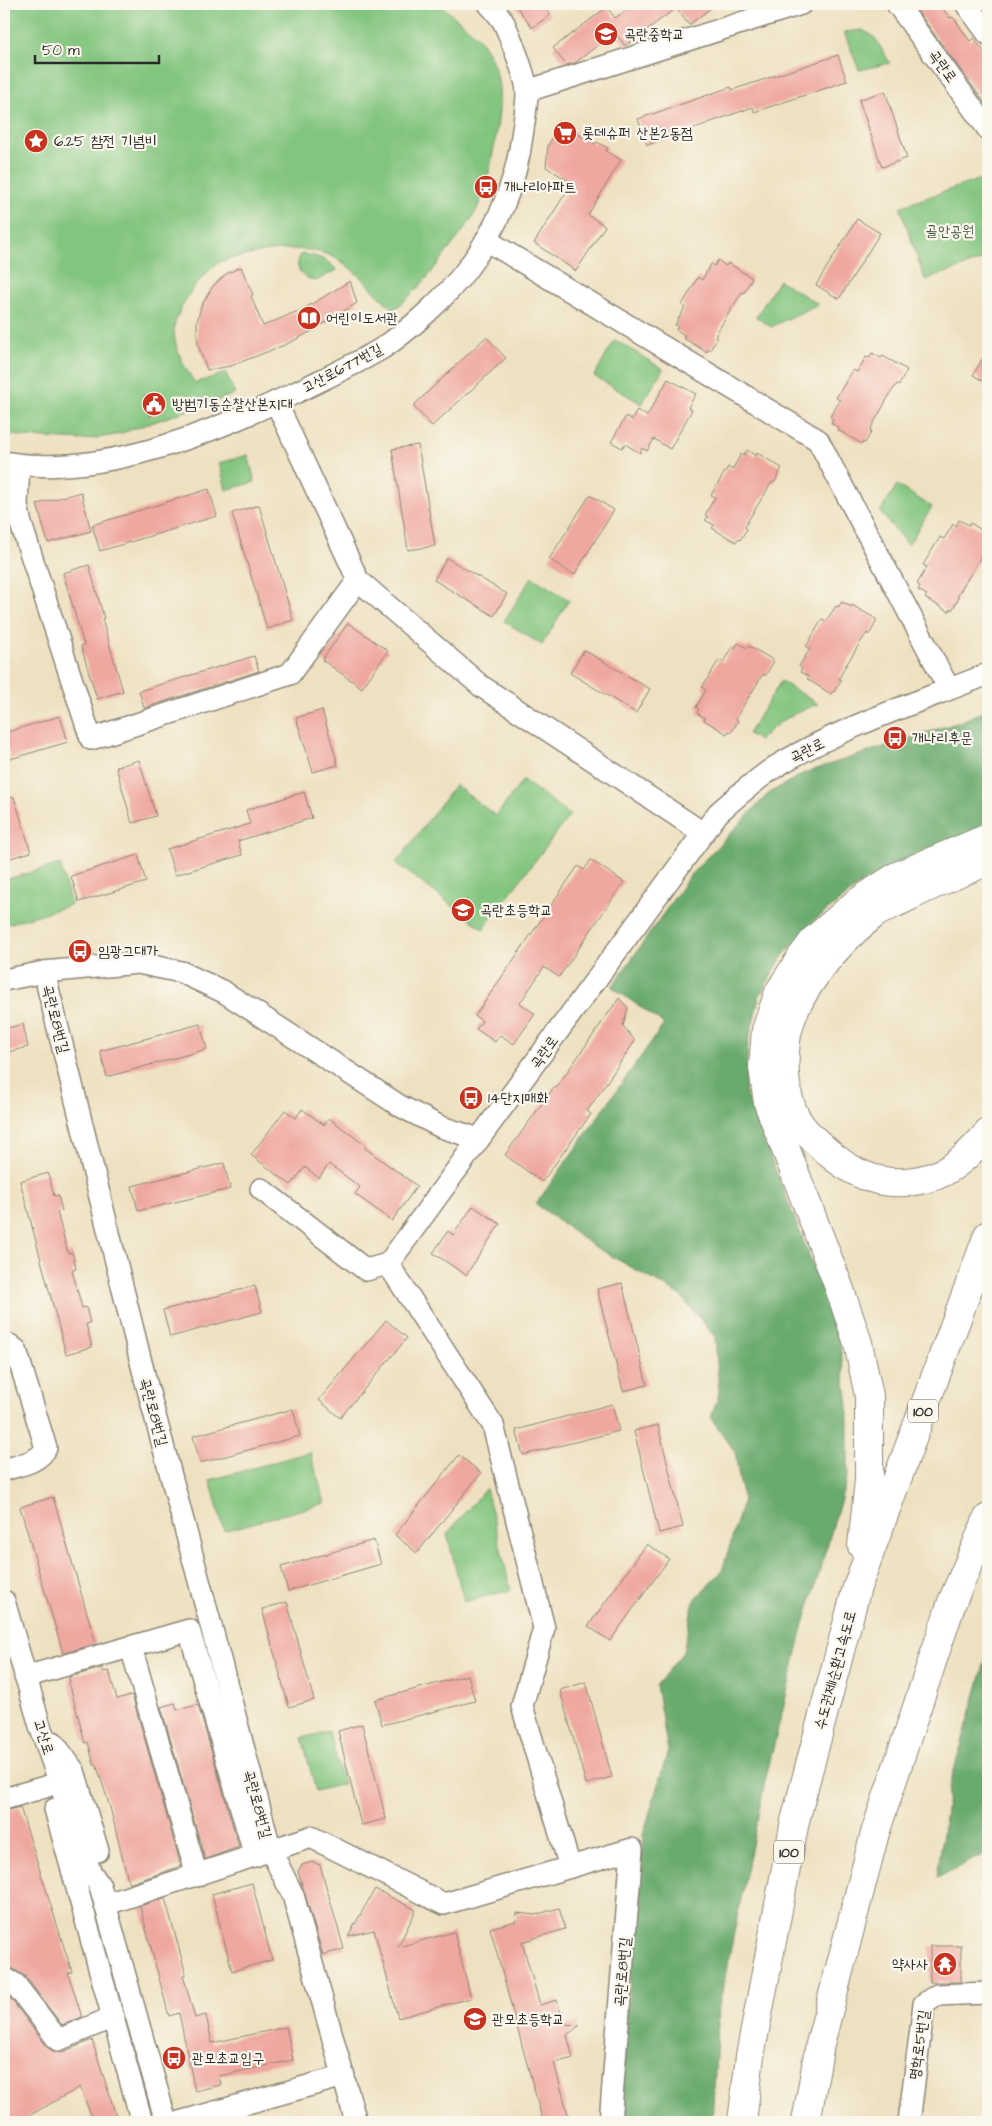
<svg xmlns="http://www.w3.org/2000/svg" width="992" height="2126" font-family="'Architects Daughter','Poor Story',sans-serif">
	<rect width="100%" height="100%" fill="#fbf7ec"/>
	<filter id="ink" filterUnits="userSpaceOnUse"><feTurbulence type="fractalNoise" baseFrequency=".02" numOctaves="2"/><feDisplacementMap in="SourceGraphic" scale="10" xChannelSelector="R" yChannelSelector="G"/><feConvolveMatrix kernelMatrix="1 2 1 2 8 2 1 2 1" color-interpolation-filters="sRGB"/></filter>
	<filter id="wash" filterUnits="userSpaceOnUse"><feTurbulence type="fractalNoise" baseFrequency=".0096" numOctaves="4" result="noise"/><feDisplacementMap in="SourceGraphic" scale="20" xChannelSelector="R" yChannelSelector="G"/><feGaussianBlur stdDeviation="1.12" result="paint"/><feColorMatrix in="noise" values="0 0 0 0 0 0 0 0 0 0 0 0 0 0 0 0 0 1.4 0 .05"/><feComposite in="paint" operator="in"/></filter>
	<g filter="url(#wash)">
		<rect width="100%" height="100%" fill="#eee1c1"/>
		<!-- green -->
		<g fill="#82c57e" stroke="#567854">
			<path d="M4,4H441C454,19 474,29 484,46C492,57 498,75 499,88C502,114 489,184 478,207C471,222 460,235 450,248C433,270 418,292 394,309C370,291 353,262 323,253C296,246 271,250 244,256C238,258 228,258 222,261C208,269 197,283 188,296C182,306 174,319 174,331C175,351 185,368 195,383L226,373L235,394L116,435L84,440L25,437L4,433Z"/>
			<polygon points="863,30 875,38 890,63 859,70 844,32"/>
			<polygon points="986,177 988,180 988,258 925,280 900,207"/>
			<path d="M301,254C316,255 327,259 337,270L316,281C301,277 293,269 301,254Z"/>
			<polygon points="779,280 818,304 771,327 756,317"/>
			<polygon points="615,340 663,369 642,404 594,376"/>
			<polygon points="248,455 255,482 226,490 219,463"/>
			<polygon points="897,485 932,507 908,545 880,512"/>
			<polygon points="532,577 569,600 542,645 504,621"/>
			<path d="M781,681L818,704C795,712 775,723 759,741L748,734Z"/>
			<polygon points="523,780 570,815 483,929 396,863 455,785 496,816"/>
			<polygon points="60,864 71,905 4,925 4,880"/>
			<polygon points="310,1452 325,1503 224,1531 210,1480"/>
			<polygon points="486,1488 511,1590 464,1602 447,1534"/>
			<polygon points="329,1731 343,1784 316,1791 302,1738"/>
		</g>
		<!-- forest -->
		<g fill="#69aa6d" stroke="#4a6a4c">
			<polygon points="988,709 988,827 932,847 864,882 815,920 782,957 760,995 748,1043 745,1092 838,1329 848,1405 848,1475 804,1624 766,1777 719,2006 712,2122 617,2122 643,1835 668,1751 656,1686 683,1652 694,1600 722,1571 743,1502 735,1452 711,1418 719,1393 715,1337 680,1295 592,1245 536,1204 664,1024 612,987 691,874 769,793 804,773 962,721"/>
			<polygon points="988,1651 988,1852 937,1878 949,1788"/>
		</g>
		<g id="blocks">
			<!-- building -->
			<g fill="#efa8a0">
				<polygon points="515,4 542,4 550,15 532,28"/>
				<polygon points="635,4 716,4 689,25 676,8 625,46 615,32 575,63 566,65 553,48 607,7 615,18"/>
				<polygon points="912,4 939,4 950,18 953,17 970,41 974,38 988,57 988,107"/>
				<polygon points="838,55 847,81 754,112 753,107 647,145 638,119 731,87 732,90"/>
				<polygon points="885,91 907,158 882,167 859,100"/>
				<polygon points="561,124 595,144 597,142 608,148 606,151 621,160 588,215 605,226 576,271 534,243 572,183 546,167 548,145"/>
				<polygon points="857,219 880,233 839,299 816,285"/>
				<polygon points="718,260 726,266 728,263 752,278 744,293 742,292 719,329 715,337 717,338 710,350 708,349 707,352 683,338 685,335 676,330 678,326 675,325 685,307 682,305 698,277 702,280 711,264 714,266"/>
				<polygon points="241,267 253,295 251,296 263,326 305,308 350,281 357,303 312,331 287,344 231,366 207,370 198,345 197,334 197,322 201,306 213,286 226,274"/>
				<polygon points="486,337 506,358 432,426 413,406"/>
				<polygon points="988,350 988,384 973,375"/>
				<polygon points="872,353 881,358 883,356 907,370 899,385 897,384 890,394 870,430 872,431 865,443 863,442 862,444 838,430 839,428 831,423 833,419 830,417 840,400 836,398 853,370 857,372 866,357 869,358"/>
				<polygon points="668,379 696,394 688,407 692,410 670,449 654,439 647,451 642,448 640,453 625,444 622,448 611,442 626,416 632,420 637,410 647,416"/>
				<polygon points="158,392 164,411 150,416 144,396"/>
				<polygon points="418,445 435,546 408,550 392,449"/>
				<polygon points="747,450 756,456 757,453 782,468 774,483 772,482 749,519 745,527 747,529 740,540 738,539 736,542 712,528 714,525 705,520 708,517 705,515 715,497 711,495 728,467 732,470 741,454 743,456"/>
				<polygon points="209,489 217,516 100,551 92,525"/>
				<polygon points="81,492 91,531 48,543 37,504"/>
				<polygon points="590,495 614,510 574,575 549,559"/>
				<polygon points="259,505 293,620 267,629 232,513"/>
				<polygon points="959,520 969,525 970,523 988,534 988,545 962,588 957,597 959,598 952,610 950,609 949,612 925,598 927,595 918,590 920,586 917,584 927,567 923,565 940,537 944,539 953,524 956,526"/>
				<polygon points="447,558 507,594 494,616 434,580"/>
				<polygon points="89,565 104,618 102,619 123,691 97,699 81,646 84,645 63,573"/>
				<polygon points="842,602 851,607 852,605 876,619 876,622 869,635 867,633 860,643 843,670 839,679 841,680 834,692 833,691 831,694 807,679 809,677 800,672 802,668 799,666 810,649 806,647 822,619 826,621 836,606 838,607"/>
				<polygon points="348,623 388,651 362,688 322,660"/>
				<polygon points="738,643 747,648 749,646 773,660 773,663 765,676 763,674 757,684 740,711 736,720 738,721 731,733 729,731 727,734 704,720 705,718 697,713 699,709 696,707 706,690 702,687 719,660 723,662 732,647 735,648"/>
				<polygon points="584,650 650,689 636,713 570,673"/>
				<polygon points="254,656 259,671 144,708 139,691"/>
				<polygon points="322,710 338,765 313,772 296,718"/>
				<polygon points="60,716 68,742 10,759 4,733"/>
				<polygon points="139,760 156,816 132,823 116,767"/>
				<polygon points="304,792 312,818 238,841 242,855 175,875 167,849 250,824 246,810"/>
				<polygon points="14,797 31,852 4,860 4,800"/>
				<polygon points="138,855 146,882 79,902 71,876"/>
				<polygon points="591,860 624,882 559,977 544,967 520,1003 535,1014 514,1044 500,1035 495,1042 476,1029 482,1021 475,1016 578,866 584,870"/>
				<polygon points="619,998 628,1008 623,1026 635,1041 587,1111 591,1114 542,1182 505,1155 554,1087 556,1088"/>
				<polygon points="23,1024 28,1047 4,1053 4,1029"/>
				<polygon points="200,1024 207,1049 107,1077 100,1051"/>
				<polygon points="302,1109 324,1125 329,1118 366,1146 365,1148 417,1186 392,1221 355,1194 360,1187 329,1164 319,1178 305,1167 291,1185 251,1155 285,1110 296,1118"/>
				<polygon points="224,1163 230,1189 138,1211 132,1186"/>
				<polygon points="48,1173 54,1196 58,1195 62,1211 57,1212 68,1253 72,1252 76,1269 72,1270 82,1308 86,1307 90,1323 86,1324 92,1347 66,1354 20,1181"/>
				<polygon points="473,1206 500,1224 466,1275 433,1253 448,1231 453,1235"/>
				<polygon points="622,1283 647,1385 623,1391 597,1289"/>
				<polygon points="255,1286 262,1312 170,1337 163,1310"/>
				<polygon points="386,1320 407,1338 340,1418 319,1400"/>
				<polygon points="612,1404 619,1431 523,1455 516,1430"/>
				<polygon points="293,1409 300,1436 200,1463 193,1436"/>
				<polygon points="658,1425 683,1527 659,1533 634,1431"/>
				<polygon points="459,1455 481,1473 417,1553 395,1535"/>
				<polygon points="53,1497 96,1644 63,1653 20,1507"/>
				<polygon points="374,1540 381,1564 288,1591 281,1567"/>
				<polygon points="647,1544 669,1559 610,1641 588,1626"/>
				<polygon points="287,1602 314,1700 289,1707 262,1609"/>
				<polygon points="102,1668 104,1672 109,1671 117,1699 132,1695 181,1866 129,1884 110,1807 96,1764 94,1765 88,1742 85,1743 69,1682 70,1682 69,1677"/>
				<polygon points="468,1675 475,1701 382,1725 375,1700"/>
				<polygon points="586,1682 612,1777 586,1784 560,1690"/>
				<polygon points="175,1703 177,1710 198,1705 239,1847 205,1859 161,1707"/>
				<polygon points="362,1724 386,1819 361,1825 338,1731"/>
				<polygon points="20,1807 63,1944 72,1972 68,1973 82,2017 62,2025 25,1976 10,1967 4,1966 4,1811"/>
				<polygon points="312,1862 320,1865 344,1949 323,1955 298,1871 302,1865"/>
				<polygon points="252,1883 272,1960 232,1971 212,1894"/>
				<polygon points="375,1889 416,1910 398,1947 454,1932 471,1998 398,2018 374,1930 348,1936"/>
				<polygon points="165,1898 186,1974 183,1975 195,2018 206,2015 212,2043 286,2027 293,2060 219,2076 221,2085 195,2091 179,2013 169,2016 140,1906"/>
				<polygon points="559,1908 565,1929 522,1942 540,2005 557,2000 564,2024 580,2025 567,2035 573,2058 554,2063 570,2122 543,2122 490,1928 516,1921 517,1913 535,1915"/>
				<rect x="930" y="1946" width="31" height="36"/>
				<polygon points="4,1993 7,1994 48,2048 54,2052 63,2052 92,2040 118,2122 94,2122 80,2087 18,2122 4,2122"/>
			</g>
		</g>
	</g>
	<g filter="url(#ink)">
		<use href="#blocks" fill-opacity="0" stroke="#8c8676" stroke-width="1"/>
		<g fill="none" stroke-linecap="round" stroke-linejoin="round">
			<!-- minor casing -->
			<g stroke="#8c8676" stroke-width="24">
				<g id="minor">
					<polyline points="897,4 988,129"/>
					<polyline points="966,4 988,34"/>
					<polyline points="527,91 801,4"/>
					<polyline points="486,240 818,440 949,689"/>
					<polyline points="276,402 358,580 481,686 703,833"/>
					<path d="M4,462C100,479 209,434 295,393C323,379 354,365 381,349C408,332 448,295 467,269C496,231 516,184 522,136C524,122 527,107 527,92C527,79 510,36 504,23C500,16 494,10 489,4"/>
					<polyline points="19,465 17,505 21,524 91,739 290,674 358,580"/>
					<polyline points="44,972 145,1378 271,1851 293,1895 356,2122"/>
					<path d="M4,980L44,972L138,963L181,972L224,992L400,1106L441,1127L479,1139L718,813C736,797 754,781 775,767C838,728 919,702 988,674"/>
					<polyline points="479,1139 388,1264 493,1425 544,1628 522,1706 570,1867"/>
					<polyline points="261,1189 366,1270 388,1264"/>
					<path d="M4,1344L10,1345L16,1350L46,1448C39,1463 18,1465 4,1470"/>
					<polyline points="4,1601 40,1726 90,1871 100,1886 166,2122"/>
					<polyline points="131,1647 197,1876"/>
					<polyline points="25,1677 189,1630 255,1856"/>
					<polyline points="53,1742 74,1771 98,1851"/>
					<polyline points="4,1799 48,1786"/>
					<polyline points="55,1809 142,2122"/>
					<polyline points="113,1902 311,1837 444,1904 632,1849 610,2122"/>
					<polyline points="4,1978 15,1984 58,2040 114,2017"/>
					<polyline points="179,2122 344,2076"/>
					<polyline points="909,2122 924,2004 937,1995 988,1993"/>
				</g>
			</g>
			<!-- highway casing -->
			<g stroke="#8c8676" stroke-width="30">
				<g id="highway">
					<path d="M988,861C959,873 930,886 902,900C892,905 880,909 872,916C837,943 791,996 786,1041C783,1065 784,1097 797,1119C802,1129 813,1139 822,1147C853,1176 885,1190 928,1178C953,1172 972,1151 988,1133"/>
					<polyline points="862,1546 869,1480 869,1396 858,1343 839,1287 768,1103 763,1067 766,1030 779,992 800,959 815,939 855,904 897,876 988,838"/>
					<polyline points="742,2122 750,2056 795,1821 857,1587 988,1235"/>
					<polyline points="806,2122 820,2044 875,1833 952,1602 988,1518"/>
				</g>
			</g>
			<!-- minor -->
			<use href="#minor" stroke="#fff" stroke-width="21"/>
			<!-- highway -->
			<use href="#highway" stroke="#fff" stroke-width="28"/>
		</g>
	</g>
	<!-- icons -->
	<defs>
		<g id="school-disc" transform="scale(1.25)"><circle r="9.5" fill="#c8321e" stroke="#fbf7ec"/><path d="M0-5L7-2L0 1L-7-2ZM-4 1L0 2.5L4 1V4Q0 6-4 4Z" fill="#fff"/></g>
		<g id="supermarket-disc" transform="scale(1.25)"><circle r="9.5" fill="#c8321e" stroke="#fbf7ec"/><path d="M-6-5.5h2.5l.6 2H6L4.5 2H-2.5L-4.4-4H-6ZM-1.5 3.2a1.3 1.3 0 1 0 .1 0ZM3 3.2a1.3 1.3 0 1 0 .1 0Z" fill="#fff"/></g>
		<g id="sight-disc" transform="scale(1.25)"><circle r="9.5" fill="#c8321e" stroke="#fbf7ec"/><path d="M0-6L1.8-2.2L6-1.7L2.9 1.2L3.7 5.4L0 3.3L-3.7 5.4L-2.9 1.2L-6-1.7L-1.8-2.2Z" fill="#fff"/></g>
		<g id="bus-disc" transform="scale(1.25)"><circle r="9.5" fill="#c8321e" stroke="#fbf7ec"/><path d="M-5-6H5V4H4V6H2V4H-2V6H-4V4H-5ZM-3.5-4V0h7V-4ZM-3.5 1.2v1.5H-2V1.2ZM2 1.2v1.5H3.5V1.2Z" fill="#fff"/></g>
		<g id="library-disc" transform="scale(1.25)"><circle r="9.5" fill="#c8321e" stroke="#fbf7ec"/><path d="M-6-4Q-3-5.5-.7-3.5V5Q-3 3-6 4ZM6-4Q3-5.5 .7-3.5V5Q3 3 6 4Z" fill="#fff"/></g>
		<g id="civic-disc" transform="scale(1.25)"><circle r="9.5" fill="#c8321e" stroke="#fbf7ec"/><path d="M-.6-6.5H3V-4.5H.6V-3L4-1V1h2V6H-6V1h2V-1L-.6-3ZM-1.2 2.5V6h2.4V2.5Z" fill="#fff"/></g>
		<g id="temple-disc" transform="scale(1.25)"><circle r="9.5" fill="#c8321e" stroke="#fbf7ec"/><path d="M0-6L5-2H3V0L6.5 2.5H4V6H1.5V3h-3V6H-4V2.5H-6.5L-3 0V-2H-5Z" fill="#fff"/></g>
	</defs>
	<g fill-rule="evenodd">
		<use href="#school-disc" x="606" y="34"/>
		<use href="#supermarket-disc" x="565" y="133"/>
		<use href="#sight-disc" x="36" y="141"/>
		<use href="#bus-disc" x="486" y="187"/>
		<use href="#library-disc" x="309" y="318"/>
		<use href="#civic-disc" x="154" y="404"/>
		<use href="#bus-disc" x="895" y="738"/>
		<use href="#school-disc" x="463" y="910"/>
		<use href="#bus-disc" x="80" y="951"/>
		<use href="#bus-disc" x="471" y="1098"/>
		<use href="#temple-disc" x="945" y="1964"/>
		<use href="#school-disc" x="475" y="2019"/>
		<use href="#bus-disc" x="174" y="2058"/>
	</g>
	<g text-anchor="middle" stroke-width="4.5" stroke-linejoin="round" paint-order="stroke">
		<!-- shield labels -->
		<g fill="#fbf7ec" stroke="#696865" stroke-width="1">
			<rect x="908" y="1399.5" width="30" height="23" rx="4"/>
			<rect x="774" y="1840.5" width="30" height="23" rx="4"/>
		</g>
		<g font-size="14" font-weight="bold" fill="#2b2b2b">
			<text x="923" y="1416">100</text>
			<text x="789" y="1857">100</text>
		</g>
		<!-- poi labels -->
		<g font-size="15" fill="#2b2b2b" stroke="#fbf7ec" text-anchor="start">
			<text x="624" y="39">곡란중학교</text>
			<text x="582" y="138">롯데슈퍼 산본2동점</text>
			<text x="54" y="146">6.25 참전 기념비</text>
			<text x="504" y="192">개나리아파트</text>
			<text x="326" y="323">어린이도서관</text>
			<text x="172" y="409">방범기동순찰산본지대</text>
			<text x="912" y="743">개나리후문</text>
			<text x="480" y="915">곡란초등학교</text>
			<text x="98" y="956">임광그대가</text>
			<text x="488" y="1103">14단지매화</text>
			<text x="928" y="1969" text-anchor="end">약사사</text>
			<text x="492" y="2024">관모초등학교</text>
			<text x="192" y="2063">관모초교입구</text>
		</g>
		<!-- street labels -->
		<g font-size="15" fill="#2b2b2b" stroke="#fbf7ec">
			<text transform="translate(943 66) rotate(54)" y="5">곡란로</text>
			<text transform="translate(342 368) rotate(-28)" y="5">고산로677번길</text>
			<text transform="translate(807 750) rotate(-27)" y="5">곡란로</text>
			<text transform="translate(56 1019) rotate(76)" y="5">곡란로8번길</text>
			<text transform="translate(544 1052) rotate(-54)" y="5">곡란로</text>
			<text transform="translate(154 1412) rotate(75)" y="5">곡란로8번길</text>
			<text transform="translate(835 1670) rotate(-75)" y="5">수도권제1순환고속도로</text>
			<text transform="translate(44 1737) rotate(72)" y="5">고산로</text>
			<text transform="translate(258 1804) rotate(75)" y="5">곡란로8번길</text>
			<text transform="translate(622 1972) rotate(-85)" y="5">곡란로8번길</text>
			<text transform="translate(919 2045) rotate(-82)" y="5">명학로5번길</text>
		</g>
		<!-- park labels -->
		<g font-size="15" fill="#455944" stroke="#fbf7ec">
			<text x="950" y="236">골안공원</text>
		</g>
	</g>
	<!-- margin -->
	<rect width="992" height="2126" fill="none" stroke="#fbf7ec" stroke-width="20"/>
	<!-- scale -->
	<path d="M35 55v8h124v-8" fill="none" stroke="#2b2b2b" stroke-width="2.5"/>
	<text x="42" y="55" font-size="15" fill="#2b2b2b" stroke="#fbf7ec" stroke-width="4" paint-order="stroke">50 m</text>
</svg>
